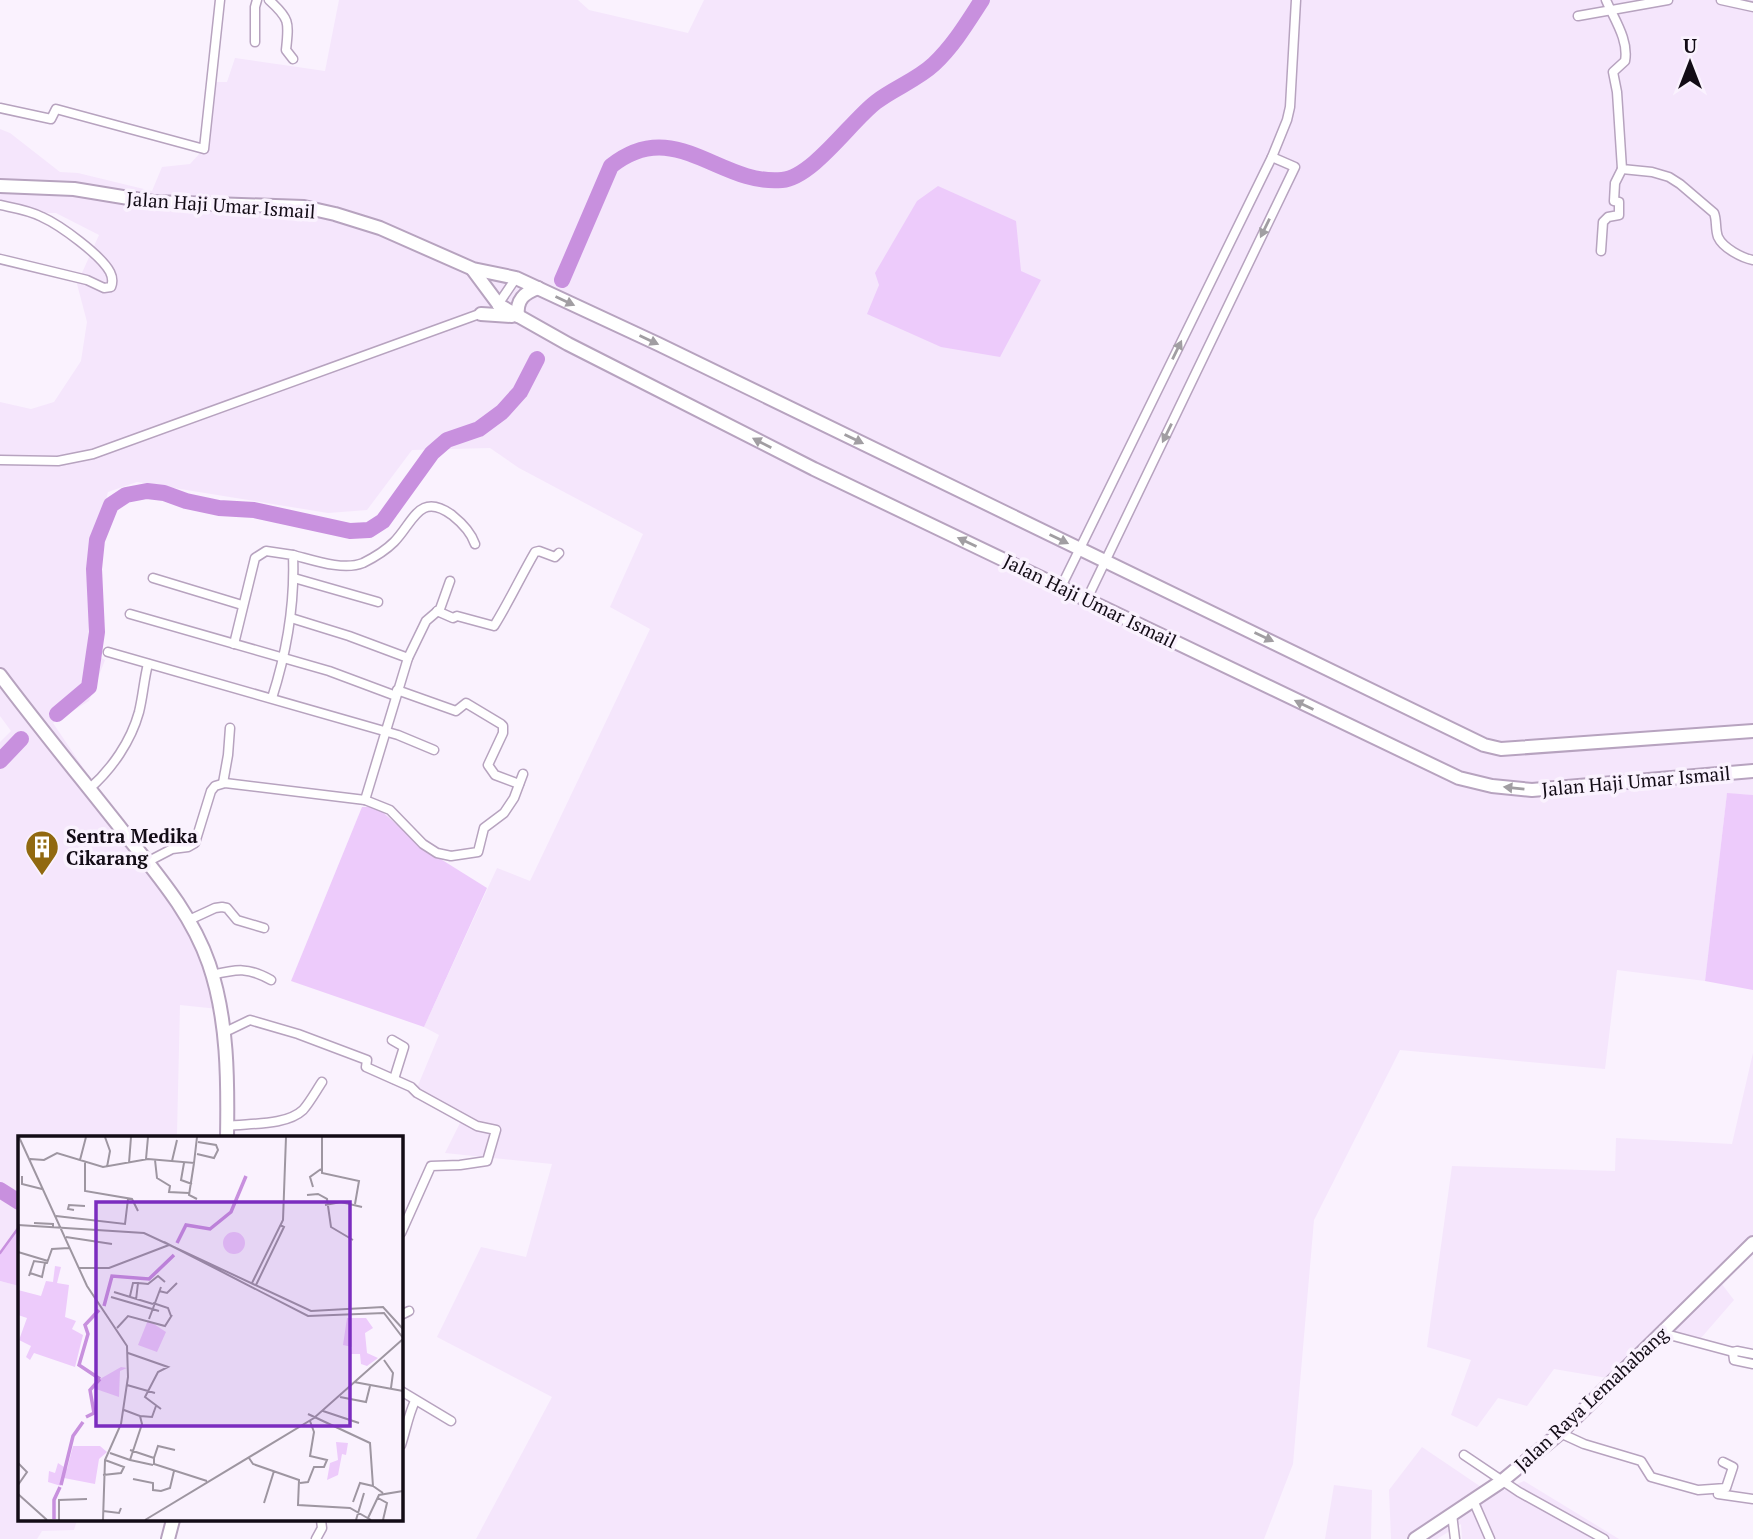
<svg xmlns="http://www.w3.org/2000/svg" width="1753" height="1539" font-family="'PT Serif',serif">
	<rect width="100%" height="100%" fill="#faf2fe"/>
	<!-- built -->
	<g fill="#f5e6fc">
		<polygon points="339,0 578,0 589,10 688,33 704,0 1753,0 1753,795 1727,794 1705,981 1617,970 1605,1069 1400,1050 1314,1220 1293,1464 1264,1539 476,1539 552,1397 437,1337 481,1247 526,1257 552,1164 445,1153 461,1121 414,1095 439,1035 424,1027 497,868 530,881 650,629 610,607 643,534 519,468 490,448 412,450 367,510 328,513 137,482 108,492 96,538 87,650 105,660 89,701 53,723 155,874 200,952 218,1009 180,1005 177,1134 169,1138 19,1138 19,1226 0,1251 0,742 11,731 0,716 0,402 31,409 54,402 81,361 87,322 77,284 99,235 56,213 19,213 0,209 0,129 10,133 60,172 78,173 152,191 162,167 190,164 201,152 216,82 227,82 235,58 325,71"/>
		<polygon points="1753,1053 1753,1252 1721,1283 1734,1300 1701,1338 1673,1332 1619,1380 1554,1369 1527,1406 1498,1398 1477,1427 1451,1415 1471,1360 1427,1347 1452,1166 1615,1171 1616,1138 1732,1144"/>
		<polygon points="0,1281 19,1286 19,1520 77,1520 74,1530 42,1531 37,1539 0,1539"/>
		<polygon points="1422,1447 1493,1495 1524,1481 1619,1539 1462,1539 1461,1524 1437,1539 1391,1539 1389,1490"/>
		<polygon points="1334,1485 1372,1490 1371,1539 1325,1539"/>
	</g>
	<!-- green -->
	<g fill="#edcbfb">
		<polygon points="938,186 1016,221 1021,271 1041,280 1000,357 941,347 867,314 879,285 875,273 917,201"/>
		<polygon points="1727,793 1753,795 1753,990 1705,981"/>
		<polygon points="362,807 377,807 423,848 487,888 424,1027 291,981"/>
		<polygon points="19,1226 19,1286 0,1281 0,1251"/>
	</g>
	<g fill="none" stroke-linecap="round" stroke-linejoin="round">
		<!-- stream -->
		<polyline stroke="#c890de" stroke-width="2.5" points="0,1253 19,1227"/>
		<!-- river -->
		<g stroke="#c890de" stroke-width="16">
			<path d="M562,280L611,166C675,115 719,186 782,180C813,177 851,121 876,102C894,88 917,80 934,64C954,45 967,23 982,0"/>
			<polyline points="57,714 89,687 97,632 94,569 97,540 111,505 126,495 147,491 164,493 186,501 219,508 254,510 350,531 369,530 383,521 432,453 447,440 479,429 502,412 520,392 537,359"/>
			<polyline points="0,761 21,739"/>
			<polyline points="0,1190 19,1202"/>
		</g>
		<!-- minor casing -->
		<g stroke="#b7a3bf" stroke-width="11">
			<g id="minor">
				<path d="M269,0C290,19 289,22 286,50L293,59"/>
				<path d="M1606,0C1614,19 1629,40 1625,61L1613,72L1617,92L1622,169L1652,172L1669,177L1680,184L1714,213C1717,220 1715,229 1718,237C1723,248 1742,258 1753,260"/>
				<polyline points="1721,0 1753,7"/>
				<polyline points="1578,16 1668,0"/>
				<polyline points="255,42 255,7 257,0"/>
				<polyline points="0,108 51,119 56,109 204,149 220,0"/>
				<path d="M0,205C14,208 29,210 42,217C60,225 101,255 110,272C113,278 113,282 111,287L104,288L87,280L0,259"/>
				<polyline points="1601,251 1603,222 1608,217 1619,215 1619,202 1614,201 1615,183 1622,169"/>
				<polyline points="497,306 516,278"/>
				<polyline points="0,460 58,461 93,454 482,313"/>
				<path d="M293,555C313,560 343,571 363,563C373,558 386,550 394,542C413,523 419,491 452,515C462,523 471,532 475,544"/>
				<polyline points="153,578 242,605"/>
				<polyline points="294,578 378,602"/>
				<polyline points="1061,587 1272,157 1287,120 1290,107 1296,0"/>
				<polyline points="1087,599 1295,167 1272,157"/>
				<path d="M437,611L453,618L457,616L494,626C509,602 521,576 535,552L539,551L555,557L559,553"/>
				<polyline points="130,614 329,671 396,696"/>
				<polyline points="291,618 349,636 408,658"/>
				<path d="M234,644L255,558L266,551L293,555C295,604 287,651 272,698"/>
				<polyline points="108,652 398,735 434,750"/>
				<polyline points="397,690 456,711 466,703 501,724 503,726 503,733 488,765 495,775 519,784"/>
				<polyline points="223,783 228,755 230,728"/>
				<path d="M89,789C112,769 131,741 139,712C143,696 144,679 148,664"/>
				<polyline points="365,800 408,658 426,621 440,609 450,581"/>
				<polyline points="147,862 172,849 188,847 195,843 211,791 215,786 225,783 365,800 390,810 423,844 437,853 451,856 478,852 484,828 504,813 514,798 523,774"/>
				<polyline points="189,920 215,908 222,907 227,908 237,920 264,928"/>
				<path d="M212,975C237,969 248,967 271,980"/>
				<polyline points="223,1033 250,1020 298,1034 367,1060 366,1067 411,1087 417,1093 477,1126 496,1130 487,1161 460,1165 431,1166 401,1233"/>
				<polyline points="392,1040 404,1047 394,1079"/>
				<path d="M227,1126C249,1123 286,1126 303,1110C310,1102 316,1091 322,1082"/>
				<polyline points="401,1315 409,1311"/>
				<polyline points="1662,1333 1733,1352 1737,1351 1753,1354"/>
				<polyline points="1733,1352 1734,1360 1753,1364"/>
				<polyline points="401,1391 451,1421"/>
				<polyline points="1560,1433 1584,1444 1641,1461 1651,1477 1698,1490 1726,1488 1733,1467 1723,1462"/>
				<path d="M401,1445C406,1430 408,1416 415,1401"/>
				<polyline points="1464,1455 1519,1492 1604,1539"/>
				<polyline points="1718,1494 1753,1499"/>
				<polyline points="1473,1500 1490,1539"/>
				<polyline points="1452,1514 1455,1539"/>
				<polyline points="316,1539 322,1528 321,1520"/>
			</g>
		</g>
		<!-- secondary casing -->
		<g stroke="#b7a3bf" stroke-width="16">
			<g id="secondary">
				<polyline points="0,186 74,189 153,202 304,207 335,214 380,228 473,269 516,278 658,344 1484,745 1501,749 1753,731"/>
				<polyline points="473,270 499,305 568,344 814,469 1459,778 1492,786 1532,790 1753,771"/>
				<polyline points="481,314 512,316"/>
				<path d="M518,316C516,300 524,293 538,288"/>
				<path d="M0,675C39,727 81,778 122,830C155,872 191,912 209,964C228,1019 228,1081 227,1138"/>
				<polyline points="168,1539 173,1520"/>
			</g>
		</g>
		<!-- primary casing -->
		<g stroke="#b7a3bf" stroke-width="16">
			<polyline id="primary" points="1415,1539 1502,1481 1560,1433 1753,1243"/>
		</g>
		<!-- minor -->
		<use href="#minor" stroke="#fff" stroke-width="8"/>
		<!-- secondary -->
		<use href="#secondary" stroke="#fff" stroke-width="12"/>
		<!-- primary -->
		<use href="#primary" stroke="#fff" stroke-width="12"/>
	</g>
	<!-- one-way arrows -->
	<defs><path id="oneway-solid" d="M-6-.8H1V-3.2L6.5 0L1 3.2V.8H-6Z" transform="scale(1.75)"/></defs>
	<g fill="#a19ea2">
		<use href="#oneway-solid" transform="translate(1265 228) rotate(116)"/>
		<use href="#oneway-solid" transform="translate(565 301) rotate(25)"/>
		<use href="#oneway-solid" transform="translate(649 340) rotate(25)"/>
		<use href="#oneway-solid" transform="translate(1177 350) rotate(-64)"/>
		<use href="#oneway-solid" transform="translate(1167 433) rotate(116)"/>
		<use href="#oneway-solid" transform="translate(854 439) rotate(26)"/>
		<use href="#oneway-solid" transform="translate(762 443) rotate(-153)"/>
		<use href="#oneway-solid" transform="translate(1059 539) rotate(26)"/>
		<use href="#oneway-solid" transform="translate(967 542) rotate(-155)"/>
		<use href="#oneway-solid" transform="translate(1264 637) rotate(25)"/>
		<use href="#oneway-solid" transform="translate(1304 705) rotate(-154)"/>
		<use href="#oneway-solid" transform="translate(1514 788) rotate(-174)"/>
	</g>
	<!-- icons -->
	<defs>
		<g id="building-pin" transform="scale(1.75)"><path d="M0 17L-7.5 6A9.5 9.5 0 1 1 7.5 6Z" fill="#916910" stroke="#faf2fe"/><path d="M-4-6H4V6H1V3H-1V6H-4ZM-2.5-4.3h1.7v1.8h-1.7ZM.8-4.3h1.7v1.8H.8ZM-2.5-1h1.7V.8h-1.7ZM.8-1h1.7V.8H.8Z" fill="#fff"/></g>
	</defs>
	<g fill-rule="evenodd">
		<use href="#building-pin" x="42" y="847"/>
	</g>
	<g text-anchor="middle" stroke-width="7" stroke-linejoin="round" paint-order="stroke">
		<!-- street labels -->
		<g font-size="19" fill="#130c16" stroke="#faf2fe">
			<text transform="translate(221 205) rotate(4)" y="7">Jalan Haji Umar Ismail</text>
			<text transform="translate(1090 601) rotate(26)" y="7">Jalan Haji Umar Ismail</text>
			<text transform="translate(1636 781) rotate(-5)" y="7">Jalan Haji Umar Ismail</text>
			<text transform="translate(1591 1399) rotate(-43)" y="7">Jalan Raya Lemahabang</text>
		</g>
		<!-- poi labels -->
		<g font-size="19" font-weight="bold" fill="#130c16" stroke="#faf2fe" text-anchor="start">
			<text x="66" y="843">Sentra Medika<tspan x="66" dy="22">Cikarang</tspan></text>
		</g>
	</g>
	<!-- overview -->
	<g transform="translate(18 1136)">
		<rect width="385" height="385" fill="#faf2fe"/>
		<path d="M205 107a11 11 0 1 1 22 0a11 11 0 1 1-22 0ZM37,130L43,131L39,147L51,149L47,181L58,185L54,193L65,199L57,231L16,217L12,224L8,221L13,210L1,204L9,182L0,179V154L23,160L28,145L35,146ZM329,182H348L355,192L347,197L349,217L360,222L349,230L343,228L342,218H333L334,211L325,209ZM130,184L148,196L139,216L120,209ZM103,231L109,232L102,235L101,261L75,252L82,243ZM318,306L330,307L328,319L324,318L320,339L309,344L312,327L320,324ZM55,310H82L89,316L81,323L77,348L46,342L43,350L30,346L31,335L37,337L40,327L49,333Z" fill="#edcbfb"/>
		<path fill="none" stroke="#c890de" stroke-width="3.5" d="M159,107L168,89L192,93L213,76L228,40M86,170L94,140L131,143L156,119M81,174L67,189L70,198L61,229L82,243M68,281L76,277L72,254L82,243M43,349L55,300L65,286M36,383V364L42,351"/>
		<path fill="none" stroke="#9e96a1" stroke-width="2" d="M1,1L69,150L109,210L110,241L103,288L87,324L85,384M87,1L92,15L89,31M304,1V37L341,45L337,68M179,18L196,22L200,14L198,9L180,6M12,23L26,24L39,17L85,31L130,23L176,27L179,1M128,23L130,1M62,24L68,1M137,24L139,42L152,50L151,56L171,57M154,25L159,4M67,26V55L114,63L120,75M111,27L113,1M166,27L163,44L174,48M176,27L171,59L179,63M4,40V48L24,53M295,51L292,41L303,33M289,59L300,58L309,63L313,91L335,104M307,69L323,66L344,71M56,74L50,73L51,69L67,70M38,80L107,88L110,63M16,87L35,88V92M0,89L126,97L293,175L365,171L385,193M48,101L94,108M146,106L290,180L366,177L385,202M0,111L1,90M0,116L30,125M60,132H91L151,109M12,137L24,141L27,127M11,140L16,125L29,127L34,113L51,112M120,147L130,148L140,140L147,146M234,147L265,84L268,1M238,149L266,91L262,89M141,155L149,157L159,147M96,156L135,168M112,160L115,147H120L118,164M93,161L141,175M135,167L150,172L153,180M131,183L143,151M99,192L110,180L147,190L154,179M110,217L150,231L140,236L127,261L143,273M366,224L375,237L373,252M336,246L385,255M109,249L137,257M322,261L348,266L352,250M106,274L122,280L124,288L112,324L135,329M305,275L341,287M290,278L352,307L355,350L365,357M122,280L134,281L138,270M112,314L136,322V328L189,345M92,317L112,324M136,322L140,310L157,314M231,322L235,328L281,344L280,369L332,372L353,384M0,327L9,336L0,349M85,339L103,337L106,331L87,324M115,343L135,347V354L143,355L152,352L156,335M282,347L290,346L296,331H306L309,324L292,320L296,296L292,285M0,358L29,384M360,362L369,367L365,384M335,366L342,347L355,350M246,367L256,335M85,375L101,377L103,372M350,382L361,359L385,355M41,384V364L69,363M127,384L296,282L385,203M338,384L346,357"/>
		<path fill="#7b2cbf" fill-opacity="0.15" stroke="#7b2cbf" stroke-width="3.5" d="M78,66H332V290H78Z"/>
		<rect width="385" height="385" fill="none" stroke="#130c16" stroke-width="3.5"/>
	</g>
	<!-- north arrow -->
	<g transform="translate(1690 63)" stroke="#faf2fe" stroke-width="5" paint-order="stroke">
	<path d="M0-5L12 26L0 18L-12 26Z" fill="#130c16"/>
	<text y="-10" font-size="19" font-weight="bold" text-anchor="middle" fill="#130c16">U</text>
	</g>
</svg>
